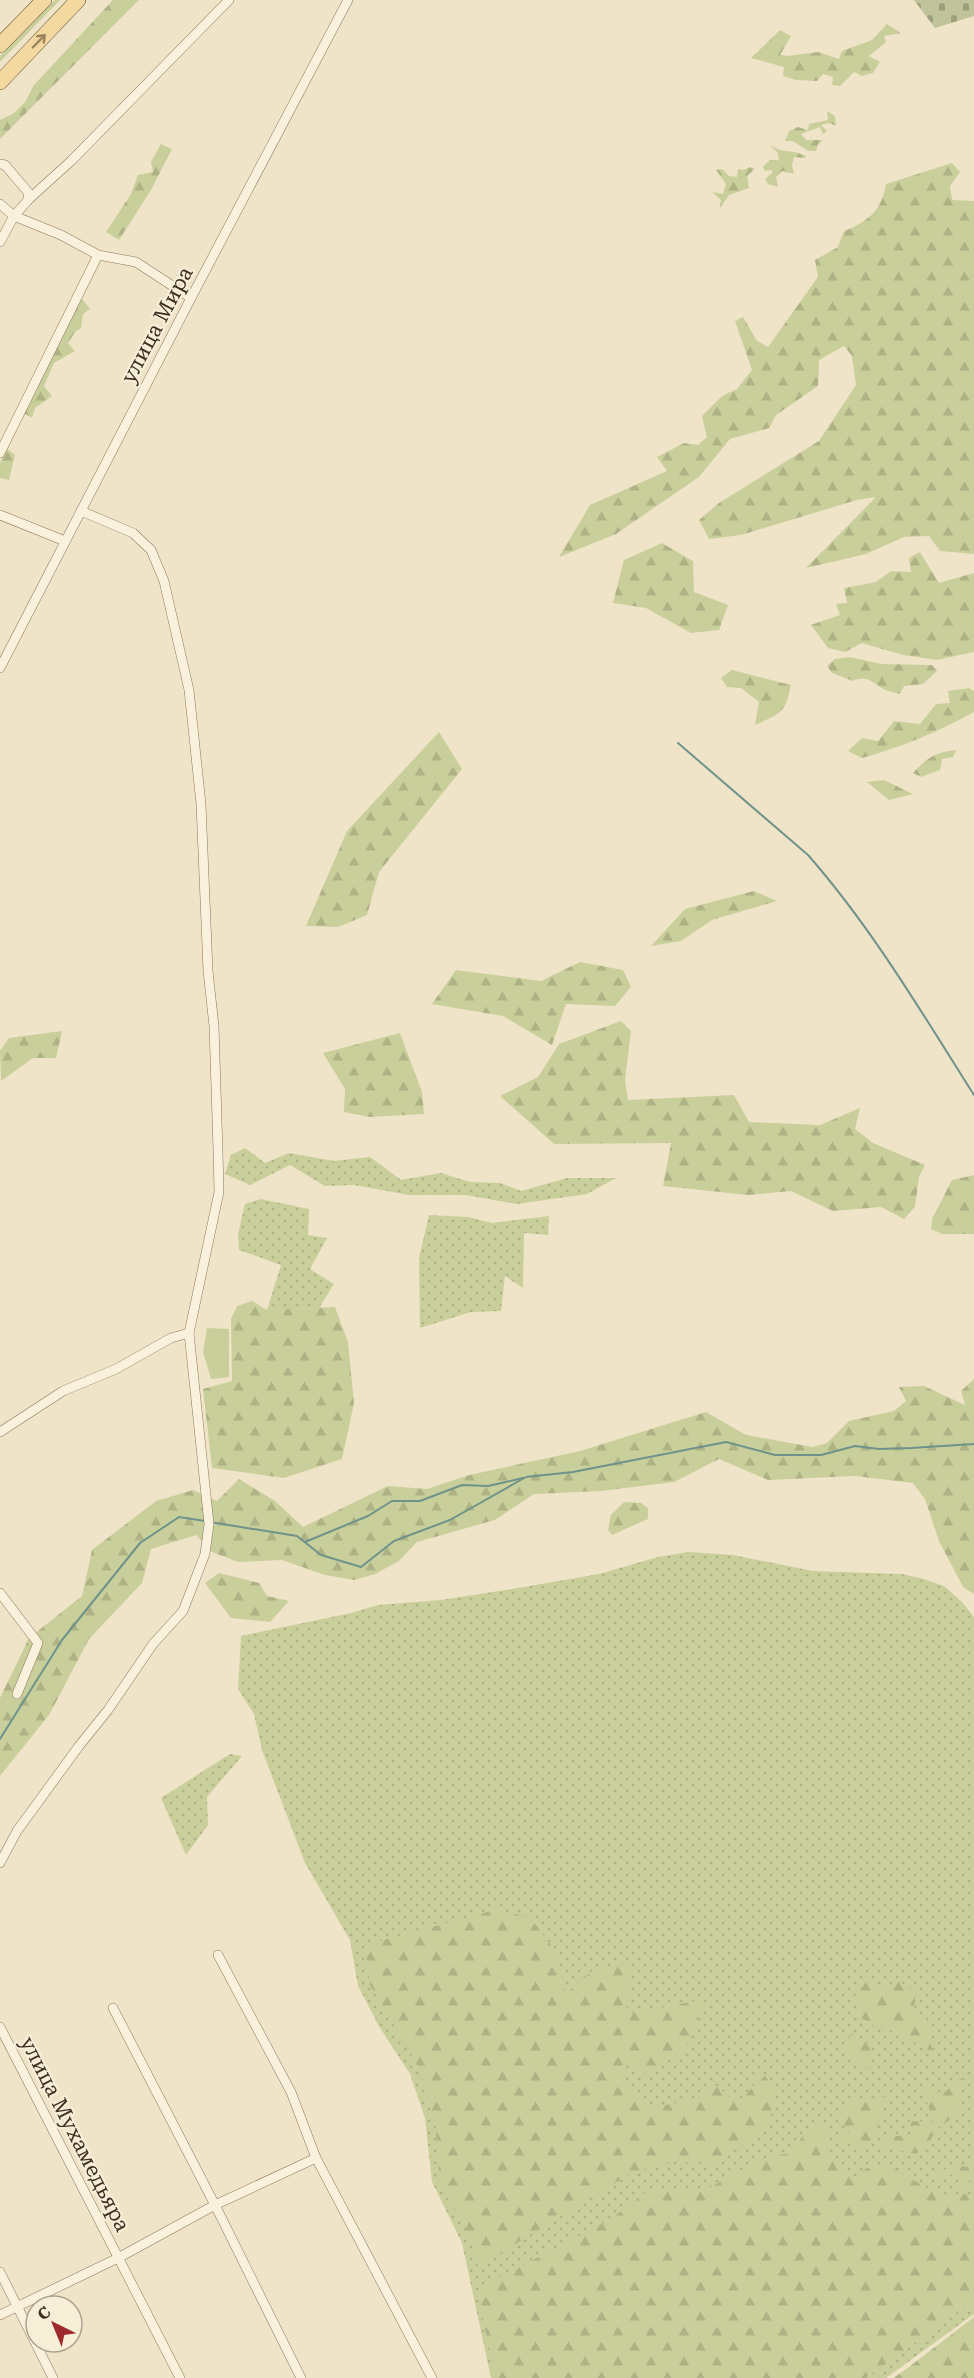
<svg xmlns="http://www.w3.org/2000/svg" width="974" height="2378" font-family="'Roboto Serif',serif">
	<defs>
		<pattern id="grass-dots" width="8" height="8" patternUnits="userSpaceOnUse" patternTransform="scale(1.5)"><rect width="8" height="8" fill="#c9cf9b"/><path d="M2 2h.1M6 6h.1" fill="none" stroke="#aeb285" stroke-width="1.8" stroke-linecap="round"/></pattern>
		<pattern id="forest-firs" width="22" height="20" patternUnits="userSpaceOnUse" patternTransform="scale(1.5)"><rect width="22" height="20" fill="#c9cf9b"/><path d="M5 1l3.5 6h-7zM16 11l3.5 6h-7z" fill="#aeb285"/></pattern>
		<pattern id="cemetery-stones" width="16" height="16" patternUnits="userSpaceOnUse" patternTransform="scale(1.5)"><rect width="16" height="16" fill="#bfc49a"/><path d="M2 7V4a2 2 0 0 1 4 0v3zM10 15v-3a2 2 0 0 1 4 0v3z" fill="#9ca07d"/></pattern>
	</defs>
	<rect width="100%" height="100%" fill="#f0e4c8"/>
	<!-- grass -->
	<g fill="url(#grass-dots)">
		<polygon points="55,0 60,0 0,62 0,56"/>
		<polygon points="245,1148 265,1163 289,1153 334,1161 370,1157 401,1180 441,1173 470,1182 500,1183 521,1191 567,1178 616,1178 587,1194 517,1204 465,1195 409,1195 354,1185 325,1186 290,1165 250,1185 225,1174 231,1155"/>
		<polygon points="261,1199 309,1209 308,1235 327,1238 310,1269 334,1284 319,1308 267,1310 281,1265 239,1250 238,1234 245,1204"/>
		<polygon points="429,1215 468,1217 492,1223 549,1216 548,1235 524,1233 523,1288 505,1276 501,1311 471,1312 420,1328 419,1258"/>
		<polygon points="688,1552 733,1555 813,1571 902,1574 924,1579 944,1586 962,1602 974,1617 974,2314 886,2378 491,2378 462,2243 432,2182 425,2118 410,2074 380,2028 358,1986 350,1940 305,1863 262,1750 254,1714 238,1689 241,1636 351,1613 378,1605 441,1600 524,1587 599,1574 658,1557"/>
		<polygon points="230,1754 242,1756 207,1797 208,1825 186,1855 161,1798"/>
	</g>
	<!-- forest -->
	<g fill="url(#forest-firs)">
		<polygon points="113,0 139,0 0,139 0,120 14,113 25,102 34,85"/>
		<polygon points="887,24 901,33 884,36 886,42 869,56 880,62 873,73 862,76 854,72 840,86 832,85 833,77 823,74 817,81 796,80 783,76 784,67 751,58 780,30 791,36 780,55 787,56 819,52 839,59 842,51 872,40"/>
		<polygon points="827,111 835,116 836,126 829,123 821,125 827,131 823,134 820,127 801,134 806,140 823,140 818,144 816,151 808,151 793,141 785,141 789,131 798,127 808,130 809,124 828,120"/>
		<polygon points="161,144 172,149 151,190 119,240 106,232 131,194 138,175 153,172 151,162"/>
		<path d="M769,144C784,155 790,148 806,156L805,158L794,157L792,165L794,174L782,171L776,177L778,187L768,184L765,179L773,172L771,170L765,171L763,167L770,160H779L778,153Z"/>
		<path d="M952,163L960,172L950,186L952,200L974,201V554L940,551L929,536L904,537L866,554L806,568L876,497L857,500L741,535L709,539L699,520L719,503L819,441L856,385L852,356L844,346L819,360L818,386L776,415L769,428L730,439L699,477L616,534L559,557L590,505L667,471L657,457L684,443L698,445L707,437L702,416L722,396L737,389L752,370L735,321L743,317L757,341L768,347L818,277L815,260L838,247L844,231C868,222 882,210 886,184Z"/>
		<polygon points="750,167 755,169 747,176 749,188 729,195 720,208 721,200 712,192 723,194 726,184 716,170 722,169 729,176 737,177 738,169 743,170"/>
		<polygon points="82,299 90,309 83,314 81,328 75,332 68,343 75,351 54,363 44,386 52,396 35,408 32,418 24,413 70,317"/>
		<polygon points="7,449 15,455 9,480 0,478 0,463"/>
		<polygon points="662,543 693,561 694,592 728,605 719,630 691,633 646,608 613,603 624,560"/>
		<polygon points="920,552 939,583 974,573 974,652 937,660 903,655 862,643 845,652 828,648 811,625 840,615 836,604 847,603 844,588 876,582 891,571 911,572 909,558"/>
		<path d="M849,657L881,664L932,665L937,671L923,684L904,686L900,694C894,692 885,691 880,687C871,681 865,675 853,681L832,673L827,666L835,659Z"/>
		<path d="M732,670L791,685C785,714 781,713 755,725L759,702L741,688L727,687L721,678Z"/>
		<path d="M969,688L974,691V712C938,732 901,747 862,758L848,751L862,738L878,741L894,721L920,724L936,704L950,703L948,691Z"/>
		<polygon points="439,732 462,769 379,872 367,915 338,927 306,926 347,831"/>
		<path d="M956,750L953,757L942,759L940,770L921,777L913,773C927,758 935,752 956,750Z"/>
		<polygon points="884,780 913,794 889,800 867,782"/>
		<polygon points="754,891 777,901 712,920 681,941 651,946 685,909"/>
		<polygon points="580,962 623,970 631,987 615,1006 566,1004 552,1045 503,1016 432,1004 456,970 541,981"/>
		<polygon points="621,1021 631,1031 625,1080 628,1100 734,1095 749,1122 820,1125 860,1108 855,1129 873,1143 925,1165 919,1177 915,1207 904,1219 881,1207 833,1211 791,1191 748,1195 663,1186 671,1143 554,1144 500,1096 538,1077 559,1044"/>
		<polygon points="62,1031 56,1058 33,1058 1,1081 2,1105 0,1051 9,1038"/>
		<polygon points="400,1033 422,1092 424,1114 369,1117 344,1112 345,1089 323,1053"/>
		<polygon points="974,1175 974,1234 942,1234 931,1229 932,1219 952,1180"/>
		<polygon points="252,1301 267,1310 335,1307 348,1342 354,1403 342,1459 284,1478 212,1468 203,1389 232,1381 231,1319 237,1306"/>
		<polygon points="974,1379 974,1594 963,1587 939,1541 925,1499 913,1483 855,1476 768,1480 719,1459 674,1482 601,1491 534,1494 495,1520 417,1542 399,1561 375,1574 354,1580 325,1575 282,1560 238,1562 212,1552 196,1535 151,1549 142,1583 89,1639 49,1715 0,1776 0,1698 29,1638 82,1596 92,1550 156,1501 193,1490 217,1501 239,1479 275,1501 303,1527 388,1486 427,1489 469,1475 580,1451 706,1412 746,1435 813,1447 827,1443 849,1421 894,1411 906,1401 899,1387 924,1386 965,1405 961,1391"/>
		<polygon points="624,1502 641,1503 648,1508 648,1519 612,1535 608,1530 611,1515"/>
		<polygon points="219,1573 259,1583 267,1596 289,1601 270,1622 231,1618 205,1583"/>
		<polygon points="495,1910 530,1917 556,1952 566,1994 593,1970 631,1962 626,2015 705,1999 685,2049 647,2075 628,2061 622,2083 651,2108 700,2098 717,2086 739,2105 762,2073 776,2089 768,2129 712,2164 674,2162 633,2172 478,2267 472,2239 440,2185 435,2119 419,2068 370,1985 365,1945"/>
		<polygon points="891,1974 916,1994 913,2015 928,2019 932,2052 899,2033 872,2025 857,2015 855,1996 868,1980 893,1991"/>
		<polygon points="851,2034 872,2045 872,2071 842,2049"/>
		<polygon points="961,2077 958,2115 937,2128 931,2139 916,2154 879,2146 890,2136 913,2136 909,2121 933,2122 922,2085 942,2095"/>
		<path d="M889,2096C883,2109 874,2140 865,2148L837,2141L851,2131L835,2118L853,2102Z"/>
		<polygon points="827,2124 826,2149 853,2178 867,2168 890,2167 940,2195 966,2194 974,2209 974,2300 866,2378 495,2378 479,2299 480,2288 611,2219 646,2192 711,2187 760,2159 791,2153 808,2128"/>
		<polygon points="974,2163 974,2179 971,2178 963,2191 955,2174 935,2177 952,2164 966,2167"/>
		<polygon points="974,2317 974,2378 893,2378 905,2370"/>
	</g>
	<!-- cemetery -->
	<polygon fill="url(#cemetery-stones)" points="914,0 974,0 974,16 935,28"/>
	<!-- green -->
	<polygon fill="#c9cf9b" points="207,1328 229,1329 229,1377 211,1379 203,1352"/>
	<g fill="none" stroke-linecap="round" stroke-linejoin="round">
		<!-- stream -->
		<g stroke="#6f938a" stroke-width="2">
			<path d="M678,743L808,855C872,928 922,1013 974,1095"/>
			<polyline points="210,1522 297,1536 321,1555 361,1567 394,1541 450,1520 526,1477 573,1472 726,1442 775,1455 821,1455 855,1446 879,1449 911,1448 974,1444"/>
			<polyline points="305,1542 368,1516 392,1501 420,1501 462,1485 488,1486 523,1478"/>
			<polyline points="0,1739 62,1640 140,1543 179,1517 205,1521"/>
		</g>
		<!-- minor casing -->
		<g stroke="#8d765c" stroke-width="10">
			<g id="minor">
				<polyline points="0,164 5,165 28,192 29,199 14,216 0,242"/>
				<polyline points="29,199 71,161 229,0"/>
				<polyline points="0,204 14,216 61,235 98,255 136,262 191,298"/>
				<polyline points="0,453 98,255"/>
				<polyline points="0,515 65,541"/>
				<polyline points="0,668 191,298 348,0"/>
				<polyline points="0,1432 63,1391 116,1369 171,1338 189,1333"/>
				<polyline points="0,1593 38,1643 17,1694"/>
				<polyline points="0,1863 17,1831 79,1746 108,1710 153,1644 183,1611 205,1554 209,1524 189,1333 219,1192 218,1151 214,1026 208,971 201,804 189,690 164,581 151,550 133,533 81,511"/>
				<polyline points="218,1955 291,2092 316,2158 432,2378"/>
				<polyline points="113,2008 215,2205 301,2378"/>
				<polyline points="0,2027 180,2378"/>
				<polyline points="0,2272 53,2378"/>
				<polyline points="0,2315 118,2258 215,2205 316,2158"/>
			</g>
		</g>
		<!-- primary casing -->
		<g stroke="#5b4430" stroke-width="16">
			<g id="primary">
				<polyline points="0,45 44,0"/>
				<polyline points="0,82 78,0"/>
			</g>
		</g>
		<!-- minor -->
		<use href="#minor" stroke="#faf1dc" stroke-width="9"/>
		<!-- primary -->
		<use href="#primary" stroke="#f3d9a0" stroke-width="15"/>
	</g>
	<!-- one-way arrows -->
	<defs><path id="oneway-shaft" d="M-6 0H5M1.5-3L5.5 0L1.5 3" fill="none" stroke-width="1.6" stroke-linecap="round" stroke-linejoin="round" transform="scale(1.5)"/></defs>
	<use stroke="#988460" href="#oneway-shaft" transform="translate(39 41) rotate(-46)"/>
	<g text-anchor="middle" stroke-width="4.5" stroke-linejoin="round" paint-order="stroke">
		<!-- street labels -->
		<g font-size="21" fill="#3d2e20" stroke="#f7eed8">
			<text transform="translate(157 325) rotate(-62)" y="7">улица Мира</text>
			<text transform="translate(75 2134) rotate(63)" y="7">улица Мухамедьяра</text>
		</g>
	</g>
	<!-- north arrow -->
	<g transform="translate(54 2324) rotate(317)"><circle r="28" fill="#f7eed8" stroke="#ada18e" stroke-width="1.5"/>
	<path d="M0-4.5L10 22L0 15L-10 22Z" fill="#9e2a2b"/>
	<text y="-9" font-size="16" font-weight="bold" text-anchor="middle" fill="#3d2e20">С</text>
	</g>
</svg>
